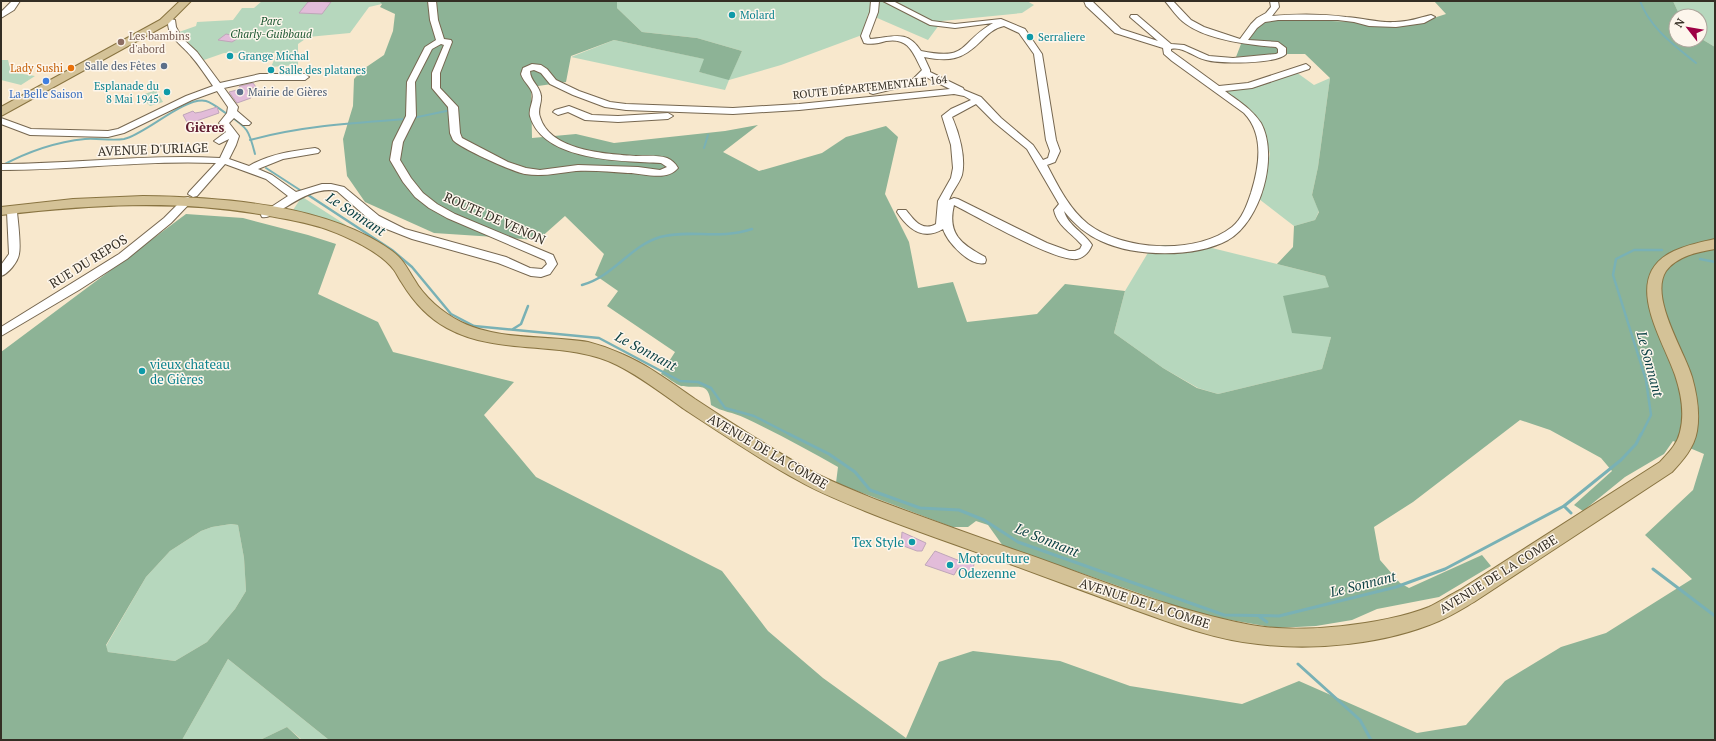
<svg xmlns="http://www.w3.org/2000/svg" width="1716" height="741" font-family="'PT Serif',serif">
	<rect width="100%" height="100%" fill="#f8e8cd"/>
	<!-- green -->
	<g fill="#b6d7bd">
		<polygon points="262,1 381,1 382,4 369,7 350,33 308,37 298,44 298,65 271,67 277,53 224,53 204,60 179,32 196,26 197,22 233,20 242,8 254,8"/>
		<polygon points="617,1 1027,1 1034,5 1022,13 942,21 928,40 868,14 862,35 781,65 729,80 725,90 571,57 614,40 705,59 699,72 729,79 742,51 697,38 642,32 617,8"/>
		<polygon points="1673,1 1715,1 1715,47 1700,38 1700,16 1680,16"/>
		<polygon points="1,60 8,60 11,72 35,76 21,85 1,80"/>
		<polygon points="1296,72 1314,85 1330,78 1318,167 1312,195 1319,211 1315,220 1294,226 1259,199 1270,154 1261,125 1223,90"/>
		<polygon points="156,90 163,102 150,106 141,97 142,95"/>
		<polygon points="301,198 304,198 346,225 344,227 291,213"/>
		<polygon points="1163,245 1212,248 1325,276 1330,287 1283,297 1331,337 1322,369 1218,394 1198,388 1163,368 1114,333 1125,291 1149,251"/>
		<polygon points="231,524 238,525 244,558 246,591 235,609 207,642 175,661 108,652 106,646 146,577 170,551 201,531 212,527"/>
		<polygon points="228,659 329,740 302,740 287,727 260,740 182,740"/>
	</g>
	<!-- forest -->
	<g fill="#8db396" fill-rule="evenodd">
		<path d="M379,1H617V8L642,32L697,38L742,51L729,80L699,72L704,59L614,40L571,56L566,82L531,87L532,138L576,134L614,143L725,131L758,125L723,152L759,171L822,153L846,137L886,126L898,137L885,194L909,242L918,288L953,282L967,322L1037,314L1065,284L1125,291L1114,333L1163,368L1197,388L1218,394L1322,369L1331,337L1292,333L1283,296L1329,287L1325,276L1277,264L1293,247L1294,226L1315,220L1319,212L1312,195L1318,167L1330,78L1305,54H1274L1236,57L1241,44L1247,40L1261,22L1275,19L1415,24L1446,14L1434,1H1673L1680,16H1676V40H1700V38L1715,47V740H329L228,659L182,740H1V352L186,214L243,218L308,235L336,244L318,294L378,322L393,352L514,382L484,415L536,477L722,571L768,631L823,678L906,738L939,662L973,651L1060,661L1130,686L1242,704L1299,681L1417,733L1466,725L1505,681L1561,647L1606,633L1692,579L1645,535L1693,490L1704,454L1673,441L1664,454L1625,477L1583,511L1574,505L1612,471L1601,458L1550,430L1520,420L1413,502L1374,527L1380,560L1400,583L1409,588L1482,555L1491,566L1439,597L1377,609L1352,620L1316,626L1277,628L1202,615L1003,546L988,525L976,521L968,527H952L836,483L838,467C808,450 777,433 745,418C733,412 722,412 711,405C709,380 699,389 681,386C675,384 667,377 661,374L675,352L607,306L618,291L595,275L604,254L565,216L538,240L434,233L365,202L347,176L343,139L353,106L354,79L362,70L384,55L393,31L395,14L380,7L382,4ZM231,524L238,525L244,558L246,591L235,609L207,642L175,661L108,652L106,645L146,577L170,551L201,531L212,527Z"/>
		<polygon points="287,727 301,740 260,740"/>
	</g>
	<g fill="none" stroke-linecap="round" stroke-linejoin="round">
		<!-- stream-far2 -->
		<g stroke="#79b1b5" stroke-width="2">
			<path d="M1640,1C1650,28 1674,45 1696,63"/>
			<polyline points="413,118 451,110"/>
			<path d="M250,140C302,126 352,123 406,119"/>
			<polyline points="704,148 708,135"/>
			<path d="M1,166C27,152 55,142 85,139C98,138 111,141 124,139C146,134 185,96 206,101C213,103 221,110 227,114C248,128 249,130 255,154"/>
			<polyline points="266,168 303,192"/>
		</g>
		<!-- stream-far1 -->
		<g stroke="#79b1b5" stroke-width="2.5">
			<polyline points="302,191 392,250 412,267 451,314 474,326 599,338 680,381 698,382 711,388 725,408 754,416 791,435"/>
			<polyline points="1700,259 1715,262"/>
			<path d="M582,285C613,277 630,246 660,237C690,229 719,240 752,229"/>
			<polyline points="513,329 521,324 528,306"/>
			<polyline points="1641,435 1651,415 1646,380 1613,275 1616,259 1634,250 1662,250"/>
		</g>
		<!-- stream -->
		<g stroke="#79b1b5" stroke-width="3">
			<polyline points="789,434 829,454 855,472 870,490 920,508 959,510 984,520 1018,542 1224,615 1279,616 1396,587 1445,569 1564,506 1621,460 1636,444 1641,434"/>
			<polyline points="1564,506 1571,513"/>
			<polyline points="1653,569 1715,616"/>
			<polyline points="1260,617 1267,622"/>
			<polyline points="1298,664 1360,720 1371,740"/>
		</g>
	</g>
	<!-- building -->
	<g fill="#e2bcd9" stroke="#bfa6b9">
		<polygon points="314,1 331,2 322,14 299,13 308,2"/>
		<polygon points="226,34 240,37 232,42 218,40"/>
		<polygon points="253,83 256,87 247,90 251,98 237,103 229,92 237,90 240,86"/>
		<polygon points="217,107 219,113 188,124 183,115 193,111 195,113 201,112"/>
		<polygon points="902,532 926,543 922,551 917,551 901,545"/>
		<polygon points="935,551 960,561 962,558 974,564 972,575 958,568 954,575 925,565"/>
	</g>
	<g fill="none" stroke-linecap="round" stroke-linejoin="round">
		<!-- minor casing -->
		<g stroke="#766750" stroke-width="2">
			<g id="minor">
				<polygon points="12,1 20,1 14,10 1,18 1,12"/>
				<path d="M428,1H436L438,20L444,39L451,40L452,42L440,73V88L458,107L460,133L462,138L508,162L526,168L540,170L578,165L638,167L660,170L667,167L661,163C624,161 543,162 530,116C528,108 535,101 532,92C529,85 523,81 521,74L523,68L532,64L541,65L547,69L556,80L579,91L610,102L626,104L733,108L799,104L950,89L926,77L919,83L873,94L870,93L869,91L870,89L913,79L922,70C913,53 909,37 886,41C879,43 872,45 864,43L861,36L870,12L871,1H879L878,12L869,36L870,39C892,38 906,28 921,51C970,61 958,43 993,23L955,28L930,25L883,1H893L932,21L955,24L1001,19L1025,29L1042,54L1056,140L1060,151L1055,162L1047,165C1058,186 1069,209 1088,224C1123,251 1197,255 1232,227C1242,219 1247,205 1251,193C1259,167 1265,135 1244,113L1172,61L1164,54L1163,48L1115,33L1086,6L1084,1H1092L1121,29L1158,41L1130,17L1131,15H1137L1171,44L1184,45L1209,56L1233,58L1276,54L1278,53V49L1276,47C1249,45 1208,40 1186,24C1178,19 1171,8 1165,1H1173L1191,20L1204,27L1240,39L1251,24L1257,18L1266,13L1271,7L1270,1H1278L1279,7L1272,16C1295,14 1324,14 1346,17C1363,18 1378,23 1395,22C1408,22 1419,18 1431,15L1435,17L1424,23L1396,27L1369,26L1354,22L1338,20H1278L1265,22L1257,28L1248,40L1278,42L1286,48V54C1277,64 1220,64 1206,60C1195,58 1183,46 1171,49V51L1219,86L1248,83L1306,64L1310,67L1309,69L1252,88L1225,91C1238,101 1252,109 1261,123C1279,156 1261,221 1228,240C1195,258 1135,257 1101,241C1087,235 1074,224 1064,211C1068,226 1085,233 1092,245C1089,252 1085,257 1077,259C1055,262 978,217 954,205C947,234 961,244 985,257L986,260L985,263C970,267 947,242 943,229C923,241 908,229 897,212L898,210H906C914,220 922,232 936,224L938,201L951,178L953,168L951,145L942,116L951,109L971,100L964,96L954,94L799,110L733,114L626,110L605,107L573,95L550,84L541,73L534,70L530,71C530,81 540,86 541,96C542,103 537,110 540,117C550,151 606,154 636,156C646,156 658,155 667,158C672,160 675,163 678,168C667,182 643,173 628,173C611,172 593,170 576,171C559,173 542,177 525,174C513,172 460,148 453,140L450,133L448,107L432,88V73L444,45L441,44L432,49L415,82L416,116L403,142L400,160L411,178L423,193L437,204L455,214L553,255L557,264L550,274L541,277L531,276L498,263L412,239L384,228L371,221L337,191C306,184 275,221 262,217L261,215L262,213L288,196L266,179L225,164L197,196L193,197L188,194L189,192L216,163C144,160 73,170 1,170V164C74,164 147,154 220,158L229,139L219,144L214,141L226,132L219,123L227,113L228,107L217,91L192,100L124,133L108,137L30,135L1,124V118L31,129L108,131L118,129L186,96L213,86C206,76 199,65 191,56C183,46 168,37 168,23L163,20L167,18L175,20L176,27L182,38L197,52L220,83L260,74H305L309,77L305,80H260L224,88L238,107L237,111L251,123L249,125H243L234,118L229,123L239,136L236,145L229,159L249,166C269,154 292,151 315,148L318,149L320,151L318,153L283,159L258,169L272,175L296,192L322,184H331L344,187L379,216L405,229L506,257L530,268L542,269L547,264L545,260L447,218L429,208L415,197L403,182L390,160L393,142L406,116L407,82L425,47L436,40L430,20ZM1004,26L1019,33L1034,54L1046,140L1050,151L1048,158L1043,160L1033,145L1001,118L981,97L964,90L963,88L930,72V70L924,57C950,62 962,60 981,41C988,34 994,28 1004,26ZM976,104L994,122L1027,149L1059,204L1054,210C1057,225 1070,232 1080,243L1082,245L1080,249L1075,251H1069L1047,243L958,199L954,198L949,200C952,191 959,184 962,175C966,157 959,133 952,117Z"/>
				<polygon points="569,106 592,115 618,116 668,113 673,116 668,119 618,122 585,120 568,112 558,115 553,112 555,110"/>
				<polygon points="188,197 193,200 171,223 127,259 79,290 1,336 1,327 119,254 164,218 184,198"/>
				<path d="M12,209L17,212C18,222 21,245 19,254C18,262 8,274 1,276V265L9,254L7,212Z"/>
			</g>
		</g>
		<!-- major casing -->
		<g stroke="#897441" stroke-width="2">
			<g id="major">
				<polygon points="180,1 191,1 168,24 1,116 1,107 160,20"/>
				<path d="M143,196C221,197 327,204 392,251C403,259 407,268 414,279C424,297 443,313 461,322C500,341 547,335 588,342C600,345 611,349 622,354C648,365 672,383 695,399C733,424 771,449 811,471C832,482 855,491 877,500C922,517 967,533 1012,549C1091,576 1169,610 1251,625C1299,634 1383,625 1429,607C1439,602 1450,595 1460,590L1660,462C1668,453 1677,445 1680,432C1685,413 1681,393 1675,375C1662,337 1620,276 1674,251C1687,245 1701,242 1715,239V249C1698,252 1677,256 1666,271C1649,297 1684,350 1692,377C1697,395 1700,413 1697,431C1694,448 1683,460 1672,472L1474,602C1462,609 1451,616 1439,621C1386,644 1315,651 1258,644C1216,640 1174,624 1135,610C1092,594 1050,579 1007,563C960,546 912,530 865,511C843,502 820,493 799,481C759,459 722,434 684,409C663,394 641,377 617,365C564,339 500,357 447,328C428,318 413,301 402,283C399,279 397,274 394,270C381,252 346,236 326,229C306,222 285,219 264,215C176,199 89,205 1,215V207L73,199Z"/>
			</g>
		</g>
		<!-- minor -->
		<use href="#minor" fill="#fff" fill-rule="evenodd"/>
		<!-- major -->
		<use href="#major" fill="#d4c297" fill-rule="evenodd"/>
	</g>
	<!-- markers -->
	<g fill="#0f9aa8" stroke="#fdf6ec" stroke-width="1.5">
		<circle cx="732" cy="15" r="4"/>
		<circle cx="1030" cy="37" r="4"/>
		<circle cx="230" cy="56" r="4"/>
		<circle cx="271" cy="70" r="4"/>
		<circle cx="167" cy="92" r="4"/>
		<circle cx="142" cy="371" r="4"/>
		<circle cx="912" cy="542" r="4"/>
		<circle cx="950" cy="565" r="4"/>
	</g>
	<circle fill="#8d6e63" stroke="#fdf6ec" stroke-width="1.5" cx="121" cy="42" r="4"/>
	<g fill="#5c6f8a" stroke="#fdf6ec" stroke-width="1.5">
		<circle cx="164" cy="66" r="4"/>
		<circle cx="240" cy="92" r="4"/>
	</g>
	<circle fill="#e8710a" stroke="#fdf6ec" stroke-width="1.5" cx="71" cy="68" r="4"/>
	<circle fill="#3f7fe0" stroke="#fdf6ec" stroke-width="1.5" cx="46" cy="81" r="4"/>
	<g text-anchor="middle" stroke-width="3" stroke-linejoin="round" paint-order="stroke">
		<!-- far-culture labels -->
		<g font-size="11" fill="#0d838f" stroke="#fdf6ec" text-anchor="start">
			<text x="740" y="19">Molard</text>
			<text x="1038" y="41">Serraliere</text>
			<text x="238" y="60">Grange Michal</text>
			<text x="279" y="74">Salle des platanes</text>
			<text x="159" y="90" text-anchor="end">Esplanade du<tspan x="159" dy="13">8 Mai 1945</tspan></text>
		</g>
		<!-- far-park labels -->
		<g font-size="11" font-style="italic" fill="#19542e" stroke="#fdf6ec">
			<text x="271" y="25">Parc<tspan x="271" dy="13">Charly-Guibbaud</tspan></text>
		</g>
		<!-- far-education labels -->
		<g font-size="11" fill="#785e54" stroke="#fdf6ec" text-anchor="start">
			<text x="129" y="40">Les bambins<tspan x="129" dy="13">d'abord</tspan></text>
		</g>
		<!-- far-service labels -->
		<g font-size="11" fill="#4e5e75" stroke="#fdf6ec" text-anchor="end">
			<text x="156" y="70">Salle des Fêtes</text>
			<text x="248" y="96" text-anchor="start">Mairie de Gières</text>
		</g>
		<!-- far-food labels -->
		<g font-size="11" fill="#c56008" stroke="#fdf6ec" text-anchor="end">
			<text x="63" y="72">Lady Sushi</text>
		</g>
		<!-- far-street labels -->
		<g font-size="11" fill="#342e24" stroke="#fdf6ec">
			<text transform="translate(870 87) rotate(-6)" y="4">ROUTE DÉPARTEMENTALE 164</text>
		</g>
		<!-- far-shop labels -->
		<g font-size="11" fill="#366cbe" stroke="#fdf6ec">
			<text x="46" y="98">La Belle Saison</text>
		</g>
		<!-- far-quarter labels -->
		<g font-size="13" font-weight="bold" fill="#601b2f" stroke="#fdf6ec">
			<text x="205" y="132">Gières</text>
		</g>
		<!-- street labels -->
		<g font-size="13" fill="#342e24" stroke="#fdf6ec">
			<text transform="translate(153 149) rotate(-2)" y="5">AVENUE D'URIAGE</text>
			<text transform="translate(495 218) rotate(24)" y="5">ROUTE DE VENON</text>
			<text transform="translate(88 261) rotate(-32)" y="5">RUE DU REPOS</text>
			<text transform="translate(768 451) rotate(30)" y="5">AVENUE DE LA COMBE</text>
			<text transform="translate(1498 574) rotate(-32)" y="5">AVENUE DE LA COMBE</text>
			<text transform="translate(1145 603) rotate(18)" y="5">AVENUE DE LA COMBE</text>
		</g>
		<!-- culture labels -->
		<g font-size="13" fill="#0d838f" stroke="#fdf6ec" text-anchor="start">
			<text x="150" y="369">vieux chateau<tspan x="150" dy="15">de Gières</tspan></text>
			<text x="904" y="547" text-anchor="end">Tex Style</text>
			<text x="958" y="563">Motoculture<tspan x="958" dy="15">Odezenne</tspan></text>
		</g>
		<!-- water labels -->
		<g font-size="14" font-style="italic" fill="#093f43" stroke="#fdf6ec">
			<text transform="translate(356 214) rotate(33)" y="5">Le Sonnant</text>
			<text transform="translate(646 351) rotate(28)" y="5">Le Sonnant</text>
			<text transform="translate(1650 364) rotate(75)" y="5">Le Sonnant</text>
			<text transform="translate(1047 540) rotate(22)" y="5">Le Sonnant</text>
			<text transform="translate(1363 584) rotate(-14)" y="5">Le Sonnant</text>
		</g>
	</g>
	<!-- border -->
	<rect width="1716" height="741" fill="none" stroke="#342e24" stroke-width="4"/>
	<!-- north arrow -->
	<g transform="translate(1688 28) rotate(301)"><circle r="19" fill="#fdf6ec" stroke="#ada69c"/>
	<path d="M0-3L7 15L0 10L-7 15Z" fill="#9e0145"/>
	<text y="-6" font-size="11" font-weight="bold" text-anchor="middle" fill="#342e24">N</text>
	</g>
</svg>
